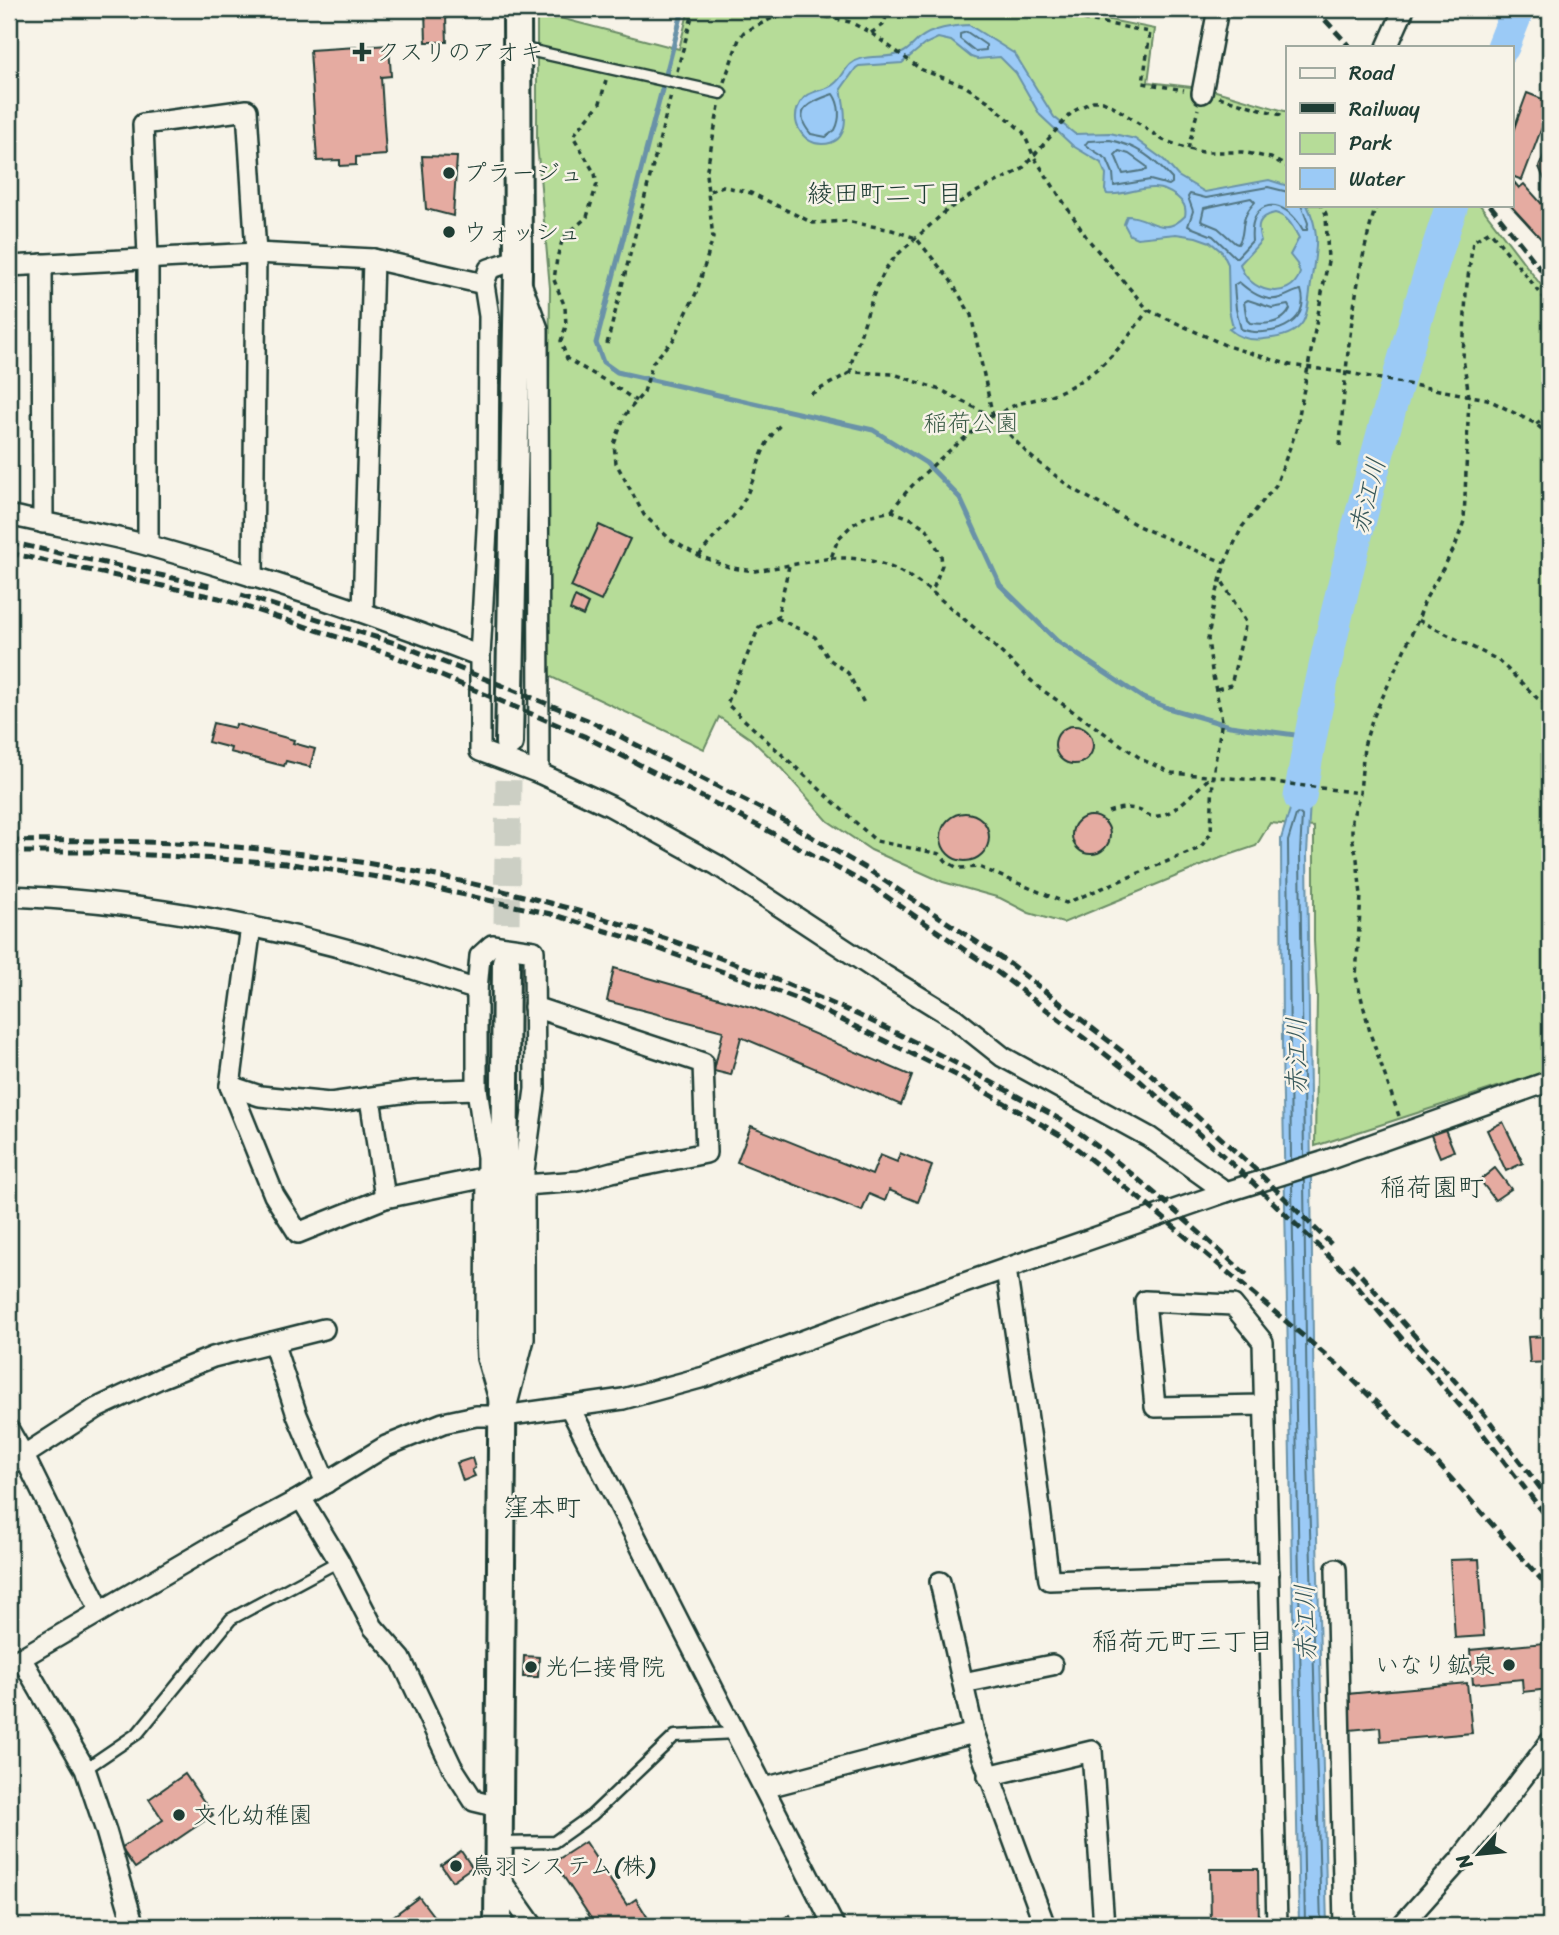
<svg xmlns="http://www.w3.org/2000/svg" width="1559" height="1935" font-family="Sriracha,'Klee One',sans-serif">
	<rect width="100%" height="100%" fill="#f7f3e8"/>
	<filter id="ink" filterUnits="userSpaceOnUse"><feTurbulence type="fractalNoise" baseFrequency=".0143" numOctaves="2"/><feDisplacementMap in="SourceGraphic" scale="14" xChannelSelector="R" yChannelSelector="G"/><feConvolveMatrix kernelMatrix="1 2 1 2 8 2 1 2 1" color-interpolation-filters="sRGB"/></filter>
	<g filter="url(#ink)">
		<!-- green -->
		<polygon fill="#b6dc98" stroke="#6a8c66" stroke-width="2" points="689,9 1055,9 1155,29 1148,82 1209,89 1288,112 1288,205 1480,205 1550,297 1550,1070 1315,1146 1317,996 1314,941 1314,827 1270,823 1256,846 1223,857 1063,923 1029,913 1000,898 943,882 871,850 828,821 780,767 751,739 719,717 704,749 551,677 546,669 550,288 537,143 537,12 679,49"/>
		<!-- water -->
		<g fill="#9bcaf6" stroke="#6992a8" stroke-width="2" fill-rule="evenodd">
			<path d="M969,25L1015,54L1054,117L1075,134L1110,133L1135,139L1164,160L1178,176L1205,192L1269,180L1288,186V205H1307C1322,236 1315,252 1311,284C1309,296 1309,311 1303,322C1295,335 1278,338 1264,339C1251,341 1239,338 1229,329L1233,327L1229,310L1228,264L1222,252L1210,242L1196,237L1176,234L1137,238L1130,235L1124,224L1127,216C1150,216 1163,239 1185,216C1187,207 1183,202 1177,197C1151,177 1132,197 1107,194L1105,190L1106,175L1101,163L1073,146L1040,115L1016,73L1000,57L977,59L971,57L951,41L938,38L925,44L902,63L859,66L856,68L841,89C845,108 853,144 822,144C812,144 805,139 800,131C791,117 798,97 814,92C822,89 828,89 834,84C845,76 845,63 860,59C874,55 887,59 902,53C909,50 913,44 919,39C933,28 952,26 969,25ZM1275,213C1288,216 1293,227 1299,238L1290,255L1297,264L1300,273C1290,303 1247,292 1240,264L1261,241C1256,225 1258,217 1275,213Z"/>
			<polygon points="1314,731 1307,854 1314,1421 1327,1926 1299,1926 1282,1048 1281,839"/>
		</g>
		<g fill="none" stroke-linecap="round" stroke-linejoin="round">
			<!-- shore -->
			<g stroke="#517582" stroke-width="2">
				<polygon points="967,32 986,45 986,50 975,51 960,39 960,34"/>
				<path d="M833,94C840,104 841,119 835,130L826,137L811,134C789,109 813,101 833,94Z"/>
				<path d="M1110,140C1138,146 1153,158 1172,179V183L1169,185L1150,180L1114,186L1113,173L1107,159L1085,145L1088,141Z"/>
				<polygon points="1119,151 1129,154 1146,166 1147,170 1123,174 1115,155"/>
				<path d="M1288,192L1268,187L1206,198L1190,194L1188,197L1193,211L1188,226L1213,236L1236,258L1252,241C1248,197 1284,195 1303,230H1307L1308,223L1301,205"/>
				<path d="M1251,198L1255,202C1237,220 1247,233 1238,244L1235,243L1218,228L1201,221L1204,208Z"/>
				<path d="M1239,282C1249,291 1265,303 1280,298C1287,296 1294,291 1301,290C1312,325 1268,339 1241,329L1236,309L1234,285Z"/>
				<path d="M1248,300L1272,308L1288,305L1290,309C1283,324 1265,325 1250,323L1247,320L1244,302Z"/>
				<polyline points="1291,1160 1288,841 1296,815 1299,813 1302,816 1300,854 1304,1156"/>
				<polyline points="1304,1180 1307,1421 1321,1926"/>
				<polyline points="1292,1183 1305,1926"/>
			</g>
			<!-- stream -->
			<polyline stroke="#6992a8" stroke-width="5" points="683,9 596,343 603,362 617,372 873,430 926,463 960,498 1000,585 1057,641 1143,698 1168,708 1230,726 1310,737"/>
			<!-- river -->
			<g stroke="#9bcaf6" stroke-width="33">
				<polyline points="1503,47 1518,9"/>
				<path d="M1300,797C1315,702 1337,609 1361,516C1388,412 1418,307 1452,205"/>
			</g>
		</g>
		<!-- building -->
		<g fill="#e5aba1" stroke="#1f3d34" stroke-width="2">
			<polygon points="425,9 464,9 446,17 447,42 426,42"/>
			<polygon points="389,45 391,76 381,77 386,155 356,157 356,165 340,166 340,160 317,161 310,50"/>
			<polygon points="1527,93 1550,102 1550,106 1522,180 1512,176 1512,134"/>
			<polygon points="1550,153 1550,192 1539,167 1544,155"/>
			<polygon points="422,156 457,157 453,216 426,209"/>
			<polygon points="1514,182 1519,188 1524,184 1550,213 1550,238 1545,243 1510,205 1512,205"/>
			<polygon points="599,525 630,539 601,601 571,587"/>
			<polygon points="575,597 588,604 583,616 570,610"/>
			<polygon points="213,723 235,728 236,724 294,740 293,743 315,749 310,767 286,761 284,766 230,752 231,748 208,742"/>
			<circle cx="1074" cy="745" r="19"/>
			<circle cx="965" cy="837" r="24"/>
			<circle cx="1091" cy="835" r="19"/>
			<polygon points="614,968 754,1008 912,1076 901,1105 741,1037 731,1075 714,1071 723,1031 607,1001"/>
			<polygon points="1503,1122 1523,1163 1506,1171 1487,1130"/>
			<polygon points="751,1126 872,1175 880,1155 897,1162 900,1153 932,1166 918,1202 889,1190 885,1201 869,1194 862,1211 737,1162"/>
			<polygon points="1444,1127 1454,1151 1440,1157 1430,1133"/>
			<polygon points="1495,1168 1511,1189 1495,1200 1480,1180"/>
			<polygon points="1550,1336 1550,1362 1530,1363 1528,1337"/>
			<polygon points="472,1458 475,1468 472,1470 475,1476 463,1481 457,1463"/>
			<polygon points="1479,1559 1484,1636 1455,1638 1450,1560"/>
			<polygon points="1544,1643 1549,1689 1523,1692 1522,1679 1473,1684 1470,1650"/>
			<polygon points="524,1656 539,1657 538,1677 523,1677"/>
			<polygon points="1467,1683 1472,1733 1381,1741 1380,1727 1350,1730 1347,1694"/>
			<polygon points="185,1774 213,1815 135,1868 121,1848 163,1820 149,1799"/>
			<polygon points="585,1842 627,1905 636,1899 653,1926 596,1926 554,1862"/>
			<polygon points="461,1851 472,1867 452,1881 441,1865"/>
			<polygon points="1210,1869 1258,1869 1259,1926 1211,1926"/>
			<polygon points="419,1897 435,1918 424,1926 380,1926"/>
			<polygon points="790,1915 795,1926 766,1926"/>
		</g>
		<g fill="none" stroke-linecap="round" stroke-linejoin="round">
			<!-- secondary-tunnel -->
			<polyline stroke="#cccfc4" stroke-width="26" stroke-dasharray="26 13" stroke-linecap="butt" points="506,962 509,743"/>
			<!-- lane casing -->
			<g stroke="#1f3d34" stroke-width="15">
				<g id="lane">
					<polyline points="520,48 721,93"/>
					<polyline points="85,1769 138,1733 231,1619 339,1561"/>
					<polyline points="499,1843 554,1842 592,1815 675,1736 736,1733"/>
				</g>
			</g>
			<!-- street casing -->
			<g stroke="#1f3d34" stroke-width="24">
				<g id="street">
					<polyline points="1387,47 1404,9"/>
					<polyline points="1202,93 1218,9"/>
					<polyline points="42,264 43,523"/>
					<polyline points="9,266 256,253 373,259 484,284"/>
					<polyline points="521,283 538,329 539,773"/>
					<path d="M9,515C56,526 104,533 150,546C262,577 372,614 480,656V751L539,773L610,806L717,865L884,975L954,1018L1003,1057L1149,1137L1226,1192"/>
					<polyline points="148,545 148,258 143,124 247,110 256,253 253,577"/>
					<polyline points="363,612 373,259"/>
					<polyline points="480,656 488,511 489,316 484,284 489,269 518,259"/>
					<path d="M9,896C123,900 250,922 360,953C400,964 438,977 477,990"/>
					<polyline points="251,926 230,1086 274,1195 298,1233 385,1198 487,1177"/>
					<polygon points="492,945 534,951 535,1089 524,1171 524,1339 504,1416 487,1358 486,1336 487,1157 477,1089 477,990 480,956"/>
					<polyline points="230,1086 260,1096 330,1103 415,1091 477,1089"/>
					<polyline points="370,1098 385,1198"/>
					<polyline points="524,1185 580,1181 612,1172 706,1153 703,1063 534,1007"/>
					<polyline points="1006,1269 1034,1460 1049,1580 1269,1573"/>
					<polyline points="273,1342 297,1415 326,1483"/>
					<polyline points="1264,1405 1155,1407 1145,1301 1233,1305 1263,1342 1277,1926"/>
					<polyline points="569,1406 834,1926"/>
					<polyline points="9,1430 24,1456 100,1610"/>
					<polyline points="9,1465 97,1408 163,1377 213,1357 324,1329"/>
					<polyline points="301,1498 339,1561 373,1627 401,1659 452,1767 474,1801 499,1807"/>
					<polyline points="1336,1569 1344,1926"/>
					<polyline points="940,1582 974,1733"/>
					<polyline points="21,1658 85,1769 106,1831 134,1926"/>
					<polyline points="9,1663 21,1658 223,1540 301,1498 386,1446 443,1423 476,1416 504,1416 623,1399 704,1377 881,1312 1226,1192 1322,1162 1550,1081"/>
					<polyline points="963,1683 1052,1665"/>
					<polyline points="988,1776 1092,1751 1104,1926"/>
					<polyline points="764,1788 974,1733 1045,1926"/>
					<polyline points="499,1878 533,1926"/>
					<polyline points="1401,1926 1460,1860 1550,1742"/>
				</g>
			</g>
			<!-- secondary casing -->
			<g stroke="#1f3d34" stroke-width="32">
				<g id="secondary">
					<polyline points="509,743 518,273 517,9"/>
					<polyline points="498,1926 506,962"/>
				</g>
			</g>
			<!-- path -->
			<g stroke="#1f3d34" stroke-width="3.5" stroke-dasharray="5 5" stroke-linecap="butt">
				<polyline points="1048,9 1047,12 1150,32 1143,83 1184,90"/>
				<polyline points="871,33 883,25 889,9"/>
				<polyline points="677,71 694,9"/>
				<polyline points="606,80 600,103 573,136 595,174 597,184 587,217 563,238 557,258 554,280 565,307 566,326 561,341 567,359 613,385 636,401"/>
				<polyline points="724,82 739,39 744,32 777,16 813,14 850,22 871,33 922,70 963,85 988,101 1023,132 1034,157 1087,238 1148,310 1227,346 1290,365 1349,373 1487,399 1536,424 1550,436"/>
				<polyline points="1219,97 1288,117"/>
				<polyline points="719,106 706,174 713,238 697,291 674,339 653,362 644,392 625,415 614,444 616,463 644,515 671,540 699,556 732,568 755,571 831,558 838,539 852,525 867,516 892,511 912,519 927,529 941,555 942,565 932,592 977,630 1038,687 1143,760 1172,773 1266,781 1360,793"/>
				<polyline points="1188,149 1198,109"/>
				<polyline points="710,191 723,186 751,193 813,223 846,221 892,230 916,238 951,281 971,315 993,417 1029,455 1070,487 1138,526 1225,563"/>
				<polyline points="607,344 671,95"/>
				<polyline points="811,394 851,372"/>
				<polyline points="993,417 943,391 894,374 851,372 851,364 873,296 886,268 896,256 947,210 978,191 1021,170 1072,112 1093,101 1103,101 1113,106 1163,140 1188,149 1203,152 1242,152 1271,158 1288,167"/>
				<polyline points="1536,424 1550,413"/>
				<path d="M1340,446C1345,369 1353,284 1375,209L1378,205"/>
				<path d="M892,511C908,483 977,424 1007,409C1019,402 1035,400 1048,396C1061,392 1076,384 1086,377C1114,358 1129,336 1148,310"/>
				<path d="M699,556C713,536 732,522 744,500C760,470 757,448 783,422"/>
				<path d="M831,558C875,557 896,566 932,592"/>
				<polyline points="789,566 777,618 759,627 727,704 876,841 940,854 947,862 958,868 979,867 1066,903 1200,848 1211,833 1213,775 1222,720 1212,671 1208,639 1214,603 1225,563 1242,527 1276,485 1296,431 1328,261 1326,214 1322,205"/>
				<polyline points="777,618 815,637 829,659 848,673 865,705"/>
				<polyline points="1418,620 1498,660 1537,698 1550,706"/>
				<polyline points="1217,689 1231,685 1246,622 1222,581"/>
				<path d="M1108,812C1120,808 1129,806 1141,811C1142,812 1150,816 1151,816C1172,820 1196,788 1211,777"/>
				<polyline points="1399,1116 1371,1036 1356,977 1361,895 1357,859 1352,837 1352,820 1360,793 1364,746 1372,720 1418,620 1425,600 1455,547 1464,521 1469,396 1463,358 1466,292 1473,241 1490,231 1550,305"/>
			</g>
			<!-- lane -->
			<use href="#lane" stroke="#f7f3e8" stroke-width="10"/>
			<!-- street -->
			<use href="#street" stroke="#f7f3e8" stroke-width="19"/>
			<!-- secondary -->
			<use href="#secondary" stroke="#f7f3e8" stroke-width="26"/>
			<!-- rail -->
			<g stroke="#1f3d34" stroke-width="5" stroke-dasharray="10 5" stroke-linecap="butt">
				<polyline points="1315,9 1350,47"/>
				<polyline points="1490,205 1550,281"/>
				<polyline points="9,542 214,587"/>
				<polyline points="9,553 219,598 389,654 584,736 774,834 874,888 997,972 1138,1079 1251,1181 1343,1270 1473,1421 1550,1521"/>
				<polyline points="241,595 401,645 590,721 783,820 870,871 1010,964 1146,1070 1257,1171 1331,1244"/>
				<path d="M9,841C101,840 194,841 286,852C489,875 684,935 869,1020C916,1042 962,1066 1008,1091C1027,1102 1048,1111 1067,1124C1131,1169 1189,1224 1248,1276"/>
				<polyline points="9,852 99,852 286,863 397,880 551,914 632,939 796,998 956,1075 1060,1135 1161,1216 1340,1367 1431,1456 1550,1589"/>
				<polyline points="1351,1264 1485,1415 1550,1501"/>
			</g>
		</g>
	</g>
	<!-- markers -->
	<g fill="#1f3d34" stroke="#f7f3e8" stroke-width="2.5">
		<path d="M358.5 41.5h7v7h7v7h-7v7h-7v-7h-7v-7h7z"/>
		<circle cx="449" cy="173" r="7"/>
		<circle cx="449" cy="232" r="7"/>
		<circle cx="1509" cy="1665" r="7"/>
		<circle cx="531" cy="1667" r="7"/>
		<circle cx="179" cy="1815" r="7"/>
		<circle cx="456" cy="1866" r="7"/>
	</g>
	<g text-anchor="middle" stroke-width="5" stroke-linejoin="round" paint-order="stroke">
		<!-- poi labels -->
		<g font-size="24" fill="#1f3d34" stroke="#f7f3e8" text-anchor="start">
			<text x="376" y="60">クスリのアオキ</text>
			<text x="463" y="181">プラージュ</text>
			<text x="463" y="240">ウォッシュ</text>
			<text x="1495" y="1673" text-anchor="end">いなり鉱泉</text>
			<text x="545" y="1675">光仁接骨院</text>
			<text x="193" y="1823">文化幼稚園</text>
			<text x="470" y="1874">鳥羽システム(株)</text>
		</g>
		<!-- park labels -->
		<g font-size="24" fill="#3d5d48" stroke="#f7f3e8">
			<text x="971" y="431">稲荷公園</text>
		</g>
		<!-- neighbourhood labels -->
		<g font-size="26" fill="#1f3d34" stroke="#f7f3e8">
			<text x="885" y="202">綾田町二丁目</text>
			<text x="1432" y="1196">稲荷園町</text>
			<text x="542" y="1516">窪本町</text>
			<text x="1183" y="1650">稲荷元町三丁目</text>
		</g>
		<!-- water labels -->
		<g font-size="26" font-style="italic" fill="#38595b" stroke="#f7f3e8">
			<text transform="translate(1367 496) rotate(-76)" y="9">赤江川</text>
			<text transform="translate(1296 1056) rotate(-90)" y="9">赤江川</text>
			<text transform="translate(1305 1623) rotate(-91)" y="9">赤江川</text>
		</g>
	</g>
	<!-- margin -->
	<rect width="1559" height="1935" fill="none" stroke="#f7f3e8" stroke-width="35"/>
	<rect x="18" y="18" width="1524" height="1900" fill="none" stroke="#1f3d34" stroke-width="2.5" filter="url(#ink)"/>
	<!-- legend -->
	<rect x="1286" y="46" width="228" height="161" fill="#f7f3e8" stroke="#a1aaa0" stroke-width="2"/>
	<rect x="1300" y="68" width="35" height="10" fill="#f7f3e8" stroke="#a1aaa0" stroke-width="2"/>
	<text x="1349" y="80" font-size="21" fill="#1f3d34">Road</text>
	<rect x="1300" y="103" width="35" height="10" fill="#1f3d34" stroke="#a1aaa0" stroke-width="2"/>
	<text x="1349" y="116" font-size="21" fill="#1f3d34">Railway</text>
	<rect x="1300" y="133" width="35" height="21" fill="#b6dc98" stroke="#a1aaa0" stroke-width="2"/>
	<text x="1349" y="150" font-size="21" fill="#1f3d34">Park</text>
	<rect x="1300" y="168" width="35" height="21" fill="#9bcaf6" stroke="#a1aaa0" stroke-width="2"/>
	<text x="1349" y="186" font-size="21" fill="#1f3d34">Water</text>
	<!-- north arrow -->
	<g transform="translate(1479 1854) rotate(243)" stroke="#f7f3e8" stroke-width="5" paint-order="stroke">
	<path d="M0-5L12 26L0 18L-12 26Z" fill="#1f3d34"/>
	<text y="-10" font-size="19" font-weight="bold" text-anchor="middle" fill="#1f3d34">N</text>
	</g>
</svg>
